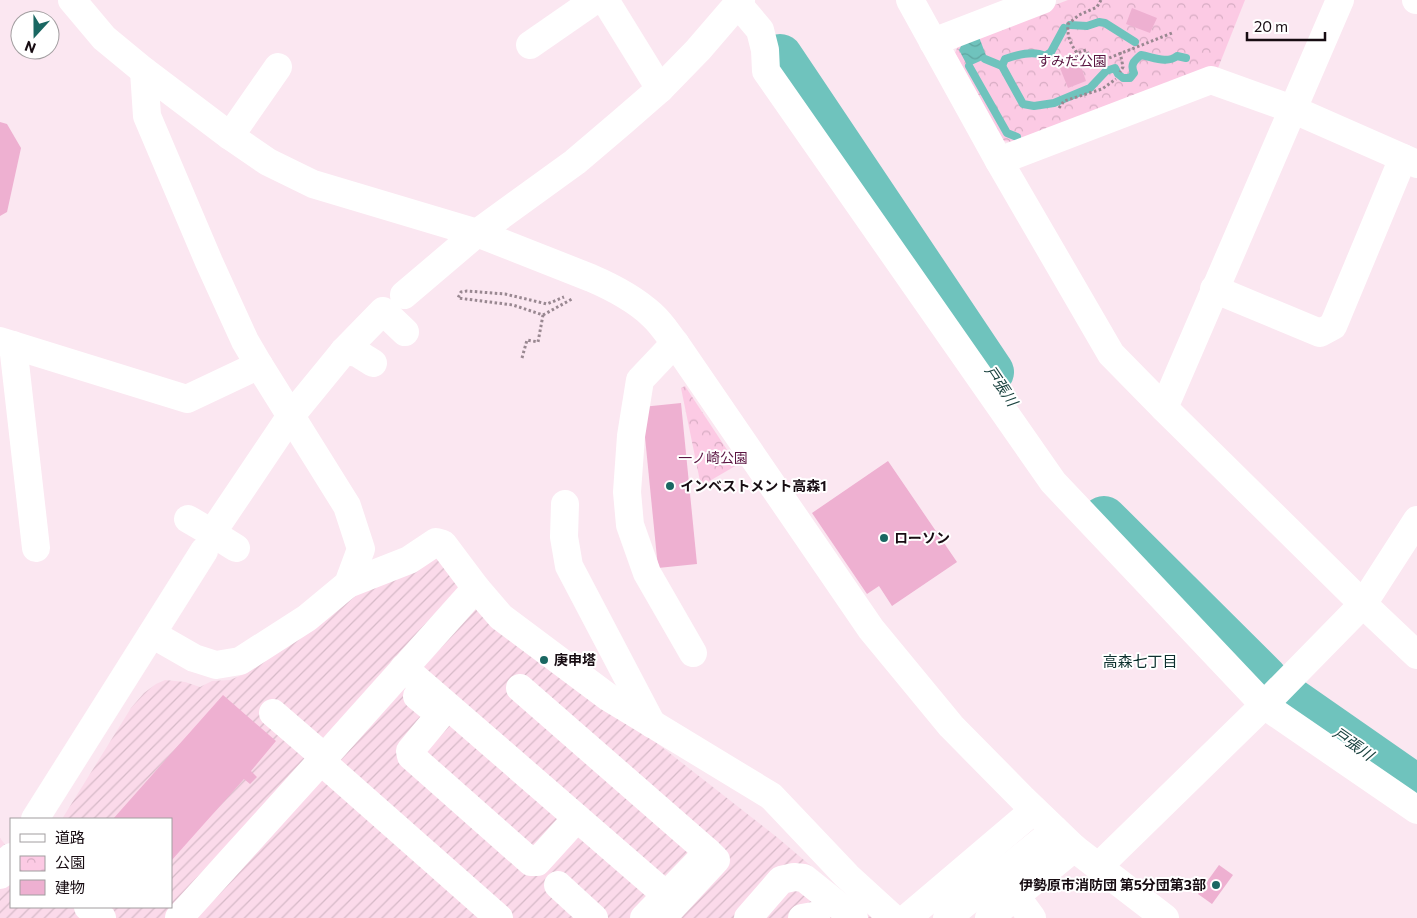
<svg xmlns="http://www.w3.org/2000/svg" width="1417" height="918" font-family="Commissioner,'Noto Sans JP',sans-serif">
	<defs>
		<pattern id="industrial-furrows" width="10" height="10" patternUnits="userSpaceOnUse" patternTransform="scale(1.25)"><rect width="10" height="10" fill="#fbdaea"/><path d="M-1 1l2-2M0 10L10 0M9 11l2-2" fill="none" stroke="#d6bac8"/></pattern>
		<pattern id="park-crowns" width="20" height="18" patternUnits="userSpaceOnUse" patternTransform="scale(1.25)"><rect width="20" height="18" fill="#fccae4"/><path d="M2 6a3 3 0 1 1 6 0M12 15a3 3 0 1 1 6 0" fill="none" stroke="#d7acc3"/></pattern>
		<pattern id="water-waves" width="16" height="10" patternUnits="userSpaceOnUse" patternTransform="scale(1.25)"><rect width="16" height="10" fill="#6fc3bd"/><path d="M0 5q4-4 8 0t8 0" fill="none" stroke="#5fa6a1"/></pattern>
	</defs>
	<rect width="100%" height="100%" fill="#fbe7f1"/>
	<!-- industrial -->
	<polygon fill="url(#industrial-furrows)" points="440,554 497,618 778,838 872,918 0,918 0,838 11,852 11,907 171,907 171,819 62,819 131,708 144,693 156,684 165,680 185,682 200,687 212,681 230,680 242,675 310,629 354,592"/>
	<!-- park -->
	<g fill="url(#park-crowns)">
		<polygon points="1068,0 1245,0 1218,68 1019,143 1004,141 955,53 960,41"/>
		<polygon points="685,386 737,465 701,486 681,388"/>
	</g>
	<!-- water -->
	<polygon fill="url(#water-waves)" points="979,37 987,58 969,66 967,65 959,50 962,44"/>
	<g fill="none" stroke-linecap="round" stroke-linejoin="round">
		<!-- stream -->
		<g stroke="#6fc3bd" stroke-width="8">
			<polyline points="1070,25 1087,26 1099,22 1105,23 1135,42"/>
			<path d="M985,59L1002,66L1023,104L1034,106L1054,103L1090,88L1106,71L1115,68L1118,74L1123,78H1130L1134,73C1130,64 1134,61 1141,55C1153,57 1167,64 1177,56L1186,58"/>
			<polyline points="969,66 1007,133 1017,137"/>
			<path d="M1002,66L1005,59C1017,55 1033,50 1045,56L1051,52L1064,28"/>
		</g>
		<!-- river -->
		<g stroke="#6fc3bd" stroke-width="46">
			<polyline points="780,57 991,372"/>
			<polyline points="1104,519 1265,679"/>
			<polyline points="1289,699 1417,788"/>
		</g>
	</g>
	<!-- building -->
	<g fill="#eeb0d1">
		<polygon points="1132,8 1157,18 1150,33 1126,24"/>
		<polygon points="1079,61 1086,81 1068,88 1060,68"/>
		<polygon points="0,122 7,124 21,148 7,212 0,216"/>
		<polygon points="681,403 697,564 658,568 642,407"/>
		<polygon points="888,461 957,562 892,606 879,586 867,594 812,513"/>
		<polygon points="223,695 276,741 251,771 257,777 250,784 244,779 171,861 171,819 113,819"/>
		<polygon points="1219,865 1233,875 1212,904 1198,894"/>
	</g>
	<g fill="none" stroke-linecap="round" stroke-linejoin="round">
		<!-- path -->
		<g stroke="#998891" stroke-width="3" stroke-dasharray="2.5 2.5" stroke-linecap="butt">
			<path d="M1101,0L1097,7L1079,15L1068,24C1067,36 1070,43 1077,53L1086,50L1094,64L1172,33"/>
			<polyline points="1120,52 1123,67 1120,72"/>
			<polyline points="1059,108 1064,101 1102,89 1116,79"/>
			<polyline points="543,315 572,299"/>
			<polyline points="522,358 527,340 538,342 543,315 513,305 458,298 461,292 467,291 505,294 547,304 564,297"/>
		</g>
		<!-- minor -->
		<g stroke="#fff" stroke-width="28">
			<path d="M72,0L104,38L144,71L230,136L268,162L313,184L477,233L591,278C612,287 635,299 652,315C661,323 668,334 675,343L871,629L951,726L1022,798L1074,848L1165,918"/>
			<polyline points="605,0 660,89"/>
			<polyline points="910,0 999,161 1211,80 1292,109 1417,164"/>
			<polyline points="1416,0 1417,0"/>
			<polyline points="738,4 760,30 765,50 766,71 1053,482 1264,705 1417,810"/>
			<polyline points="933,42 1042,0"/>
			<polyline points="530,45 595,0"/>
			<polyline points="144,71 147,116 209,262 245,341 259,365 347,506 361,549 348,584 307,618 240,661 216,665 194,658 152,634"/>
			<polyline points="230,136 278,67"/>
			<polyline points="999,161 1111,354 1164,408"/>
			<polyline points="1214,289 1320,333 1333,326 1403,158"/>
			<polyline points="404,295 477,233 575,162 622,122 660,89 698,50 741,0"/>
			<polyline points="0,341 187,399 259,365"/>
			<polyline points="675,343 640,380 631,436 627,492 630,525 647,573 693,653"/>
			<polyline points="13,345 36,548"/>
			<polyline points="344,351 357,353 373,363"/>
			<polyline points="565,504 564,537 569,566 652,724"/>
			<polyline points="188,519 212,533"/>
			<polyline points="1417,520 1363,604 1417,655"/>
			<polyline points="236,548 212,533 290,417 344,351 383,311 405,332"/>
			<polyline points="348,584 409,560 436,542 443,544 476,588 501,617 608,697 771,796 847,876 893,918"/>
			<polyline points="404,668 666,895"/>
			<polyline points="520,688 708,852"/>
			<polyline points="417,696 440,715 410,751 411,756 531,862 537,862 577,818"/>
			<polyline points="273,713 324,757"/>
			<polyline points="321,761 476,588"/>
			<polyline points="35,819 204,551"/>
			<polyline points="1098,867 1264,705 1363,604 1164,408 1340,0"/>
			<polyline points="0,875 11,857"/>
			<polyline points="558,885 594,918"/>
			<polyline points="1016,896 1032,918"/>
			<polyline points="88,907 102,918"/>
			<polyline points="179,918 321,761 499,918"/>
			<polyline points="644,918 708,852 716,860 662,918"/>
			<polyline points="748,918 781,880 794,877 804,878 854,918"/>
			<polyline points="802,918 813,916 816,918"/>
			<polyline points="907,918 1034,810"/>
			<polyline points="947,918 1055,830"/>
			<polyline points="989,918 1074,848"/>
		</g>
	</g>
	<!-- markers -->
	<g fill="#1a6762" stroke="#fff" stroke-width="2">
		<circle cx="670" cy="486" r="5"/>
		<circle cx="884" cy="538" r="5"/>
		<circle cx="544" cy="660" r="5"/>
		<circle cx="1216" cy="885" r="5"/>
	</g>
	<g text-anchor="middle" stroke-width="4" stroke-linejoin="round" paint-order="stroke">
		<!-- park labels -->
		<g font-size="14" fill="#5b1542" stroke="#fff">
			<text x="1072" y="66">すみだ公園</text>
			<text x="713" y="463">一ノ崎公園</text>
		</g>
		<!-- poi labels -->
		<g font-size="14" font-weight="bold" fill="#170c12" stroke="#fff" text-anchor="start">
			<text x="680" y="491">インベストメント高森1</text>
			<text x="894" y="543">ローソン</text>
			<text x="554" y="665">庚申塔</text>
			<text x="1206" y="890" text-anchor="end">伊勢原市消防団 第5分団第3部</text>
		</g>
		<!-- water labels -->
		<g font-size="15" font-style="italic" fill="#19413e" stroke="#fff">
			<text transform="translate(1001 386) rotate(56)" y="5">戸張川</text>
			<text transform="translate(1353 744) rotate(35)" y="5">戸張川</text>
		</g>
		<!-- neighbourhood labels -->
		<g font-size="15" fill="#0d302e" stroke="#fff">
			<text x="1140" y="667">高森七丁目</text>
		</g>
	</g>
	<!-- legend -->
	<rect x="10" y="818" width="162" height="90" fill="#ffffff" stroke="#a29ea0"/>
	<rect x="20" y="834" width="25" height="8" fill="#ffffff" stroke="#a29ea0"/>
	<text x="55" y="843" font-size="15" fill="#170c12">道路</text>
	<rect x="20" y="856" width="25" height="15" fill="url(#park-crowns)" stroke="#a29ea0"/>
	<text x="55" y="868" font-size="15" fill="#170c12">公園</text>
	<rect x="20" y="880" width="25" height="15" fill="#eeb0d1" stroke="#a29ea0"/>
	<text x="55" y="893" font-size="15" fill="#170c12">建物</text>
	<!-- north arrow -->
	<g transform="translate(35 35) rotate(201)"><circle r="24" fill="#ffffff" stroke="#a29ea0"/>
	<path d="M0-4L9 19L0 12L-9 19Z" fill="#1a6762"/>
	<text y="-8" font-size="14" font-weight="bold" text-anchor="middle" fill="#170c12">N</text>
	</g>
	<!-- scale -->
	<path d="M1247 32v8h78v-8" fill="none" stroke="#170c12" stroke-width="2.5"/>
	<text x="1254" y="32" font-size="15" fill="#170c12" stroke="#ffffff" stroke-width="4" paint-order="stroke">20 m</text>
</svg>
